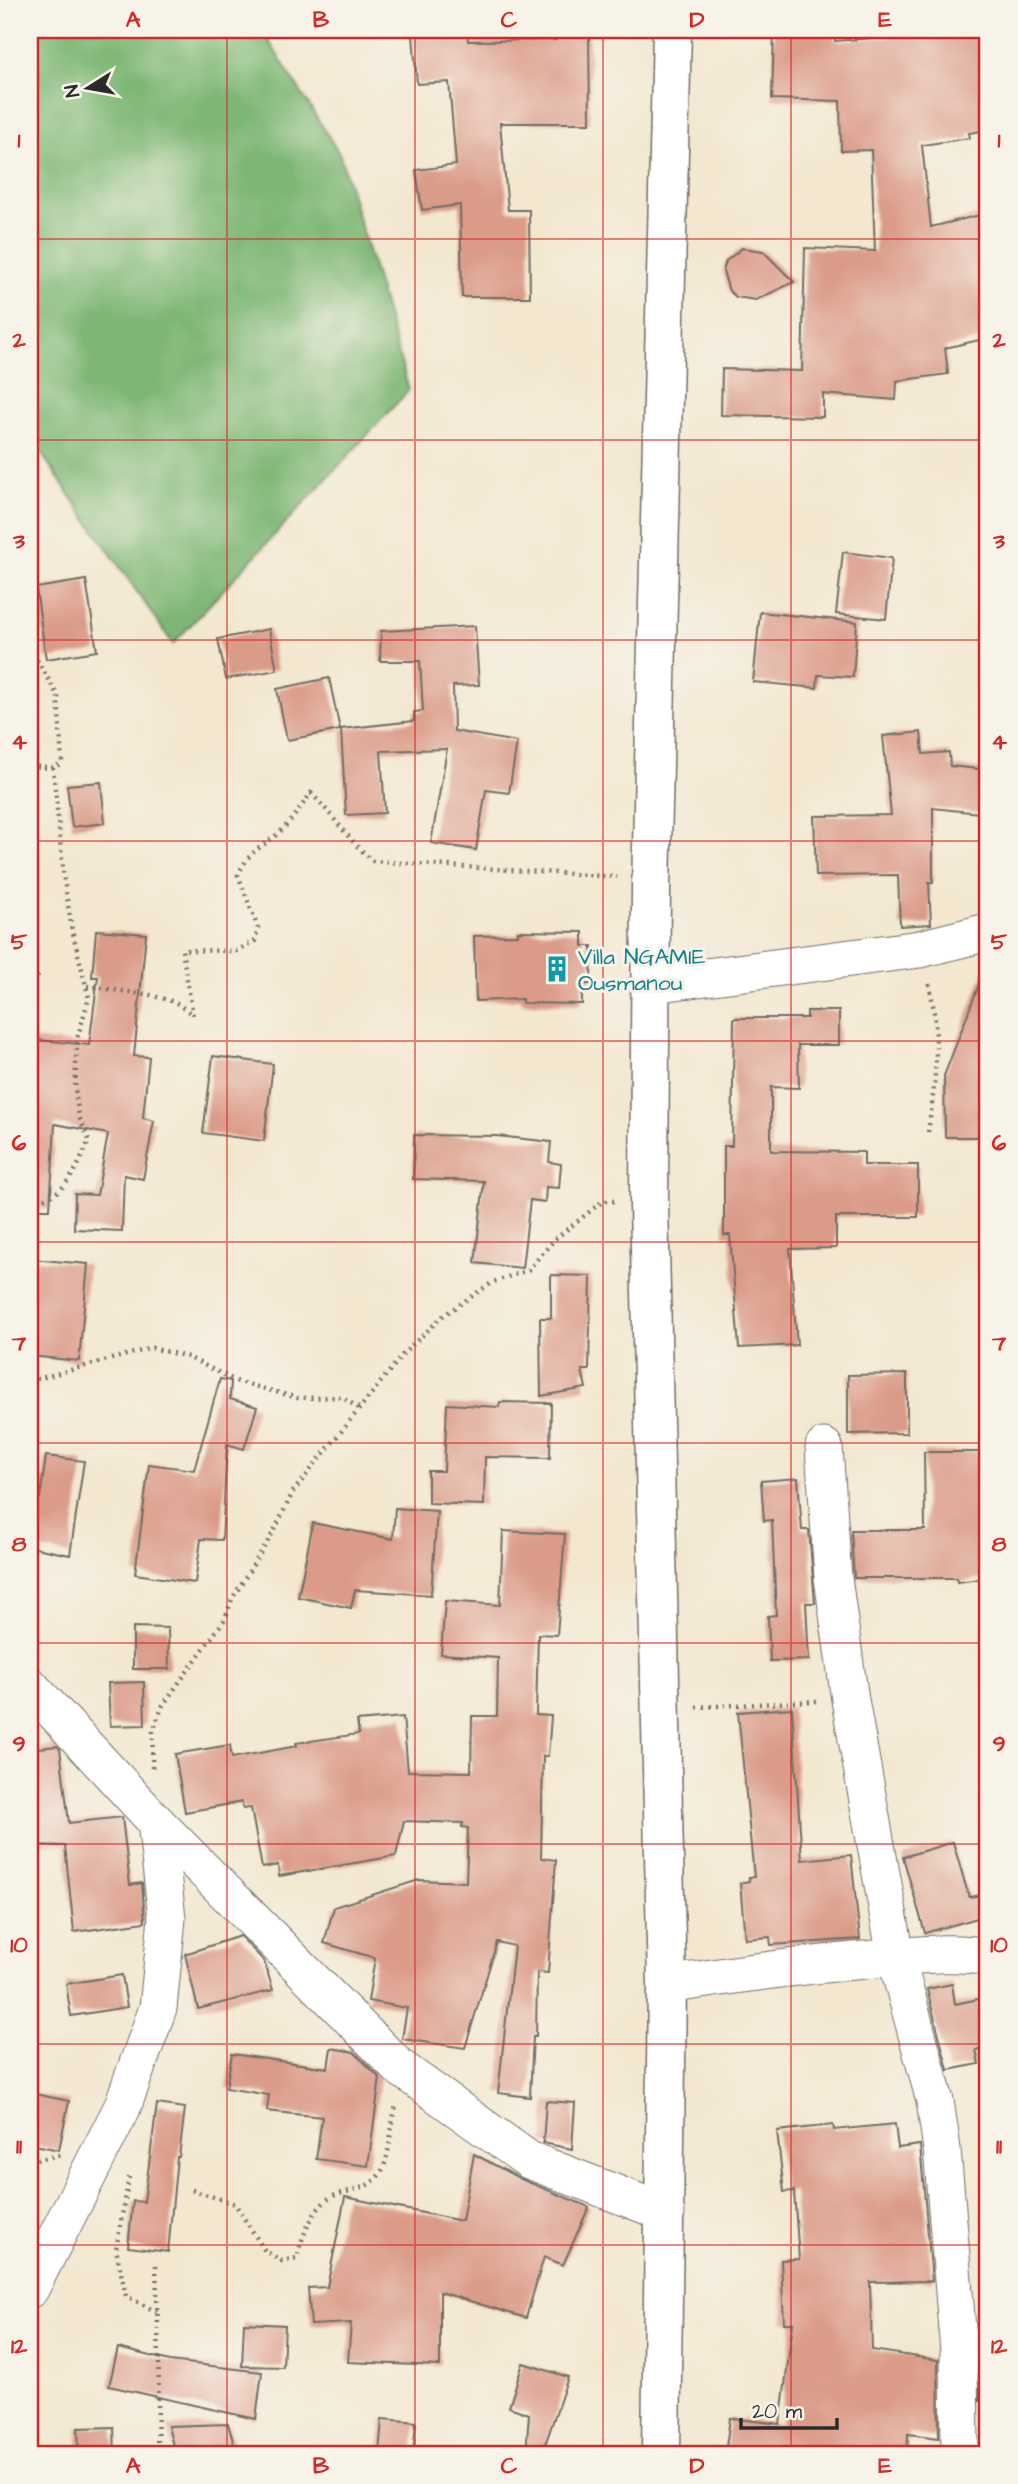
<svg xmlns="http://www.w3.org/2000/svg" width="1018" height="2484" font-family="'Architects Daughter',sans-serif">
	<rect width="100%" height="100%" fill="#f7f3e8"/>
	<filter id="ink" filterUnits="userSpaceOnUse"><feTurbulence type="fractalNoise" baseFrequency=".0143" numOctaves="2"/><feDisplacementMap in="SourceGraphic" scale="14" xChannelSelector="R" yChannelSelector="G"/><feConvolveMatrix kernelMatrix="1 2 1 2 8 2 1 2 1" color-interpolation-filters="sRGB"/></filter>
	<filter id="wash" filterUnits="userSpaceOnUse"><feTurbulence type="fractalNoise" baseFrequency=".00686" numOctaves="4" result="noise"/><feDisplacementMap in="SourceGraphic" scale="28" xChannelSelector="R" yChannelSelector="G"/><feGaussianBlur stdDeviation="1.57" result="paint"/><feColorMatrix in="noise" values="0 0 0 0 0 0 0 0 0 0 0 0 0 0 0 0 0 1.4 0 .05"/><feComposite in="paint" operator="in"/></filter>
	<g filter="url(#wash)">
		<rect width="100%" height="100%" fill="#f3e7d0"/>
		<!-- forest -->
		<polygon fill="#7eb775" stroke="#547150" stroke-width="2" points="30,30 262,30 340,155 409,390 173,644 30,437"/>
		<g id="blocks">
			<!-- building -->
			<g fill="#db9b89">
				<polygon points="554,30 589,30 590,123 500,123 508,210 529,210 530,297 462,297 460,205 422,210 416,170 456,165 449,82 417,84 413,35 467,31 468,41 556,40"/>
				<polygon points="774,30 835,30 835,41 936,33 936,30 988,30 988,130 969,133 970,138 922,145 931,227 988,213 988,247 979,249 988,288 988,338 945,348 948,374 897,381 896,400 823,394 823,417 721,415 722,369 802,371 805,248 875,251 871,150 841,151 840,101 772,99"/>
				<polygon points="742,248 763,251 794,282 756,300 736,297 729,291 723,271 726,261"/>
				<polygon points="843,552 892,558 886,619 836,614"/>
				<polygon points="86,580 97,651 46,659 36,588"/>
				<polygon points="760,612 857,622 853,677 818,675 817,688 753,682"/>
				<polygon points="475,626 479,685 453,686 454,731 517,742 509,793 486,790 476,850 431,843 447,749 381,751 385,813 346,815 341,729 414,721 414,712 423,711 420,661 380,661 381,631"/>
				<polygon points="269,629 277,670 226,679 218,639"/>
				<polygon points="329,678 340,730 287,740 277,689"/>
				<polygon points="921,732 923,754 949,752 950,766 988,770 988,814 933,808 933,882 929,882 931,924 900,926 898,875 816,876 814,816 891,815 883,736"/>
				<polygon points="101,782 105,823 72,827 67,785"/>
				<polygon points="96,930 146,934 134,1056 149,1057 143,1118 154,1121 143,1179 124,1175 122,1231 74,1229 75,1194 97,1195 108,1134 55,1124 50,1209 30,1209 30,1039 89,1045 98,977 92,977"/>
				<polygon points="518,931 583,932 583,946 592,946 591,984 582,984 582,1004 522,1003 522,999 476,1001 474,936 518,935"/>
				<polygon points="986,966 988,967 988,1137 945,1137 944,1076"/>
				<polygon points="807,1011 839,1011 839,1045 798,1045 799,1088 771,1087 771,1151 864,1152 864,1165 918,1165 918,1217 836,1217 836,1248 790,1249 797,1345 739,1348 730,1235 724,1235 724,1146 732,1146 734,1018 807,1018"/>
				<polygon points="213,1056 273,1064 264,1141 203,1133"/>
				<polygon points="414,1135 497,1136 551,1142 549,1162 561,1164 559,1188 546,1187 545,1202 530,1200 522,1268 475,1263 484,1181 413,1179"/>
				<polygon points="30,1259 88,1264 79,1361 30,1356"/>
				<polygon points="551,1275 591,1276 589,1370 582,1370 586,1388 541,1396 540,1318 551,1318"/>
				<polygon points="907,1374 907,1433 848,1434 848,1375"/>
				<polygon points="220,1379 231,1381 230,1399 257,1407 244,1449 227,1444 222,1540 201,1539 195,1583 135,1574 149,1464 194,1470"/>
				<polygon points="500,1402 551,1403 550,1458 485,1457 484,1505 428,1503 428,1471 444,1471 447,1404 499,1407"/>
				<polygon points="924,1452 988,1452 988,1505 979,1505 988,1578 957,1582 957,1578 854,1578 851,1530 925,1530"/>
				<polygon points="46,1456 84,1461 70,1555 30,1547 30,1496 40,1498"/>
				<polygon points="798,1478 802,1530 809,1530 815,1603 806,1603 809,1660 770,1661 768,1616 776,1615 772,1520 764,1521 761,1481"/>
				<polygon points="395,1508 437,1511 431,1595 355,1590 351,1608 298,1597 313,1523 393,1539"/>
				<polygon points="503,1531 565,1534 557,1635 538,1634 536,1715 551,1716 548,1756 543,1756 541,1858 556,1860 548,1973 537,1972 536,2036 533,2036 530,2097 498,2093 514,1946 497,1942 465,2048 402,2039 407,2008 368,2001 375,1958 324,1943 334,1907 419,1880 466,1882 468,1828 462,1827 463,1823 404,1821 396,1856 279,1876 278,1865 262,1868 251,1808 243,1809 242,1802 185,1812 175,1754 230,1745 232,1758 297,1746 296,1743 359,1734 357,1721 403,1717 408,1771 471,1772 472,1716 497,1716 498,1658 441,1654 445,1601 500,1605"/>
				<polygon points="133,1627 168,1628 169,1669 133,1669"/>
				<polygon points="144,1682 145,1725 110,1726 108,1683"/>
				<polygon points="792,1708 802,1860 851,1855 860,1939 771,1945 770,1937 745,1939 740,1883 749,1881 749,1877 754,1877 738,1712"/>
				<polygon points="57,1746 60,1749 69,1823 122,1817 130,1885 142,1883 145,1922 74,1932 65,1846 30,1845 30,1749"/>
				<polygon points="953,1842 969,1897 988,1894 988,1915 925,1933 903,1857"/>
				<polygon points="240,1936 264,1961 273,1990 198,2009 185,1954"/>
				<polygon points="122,1975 127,2007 71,2016 66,1984"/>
				<polygon points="952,1984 955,2004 988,1997 988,2047 976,2050 979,2064 948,2070 927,1989"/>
				<polygon points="331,2048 354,2052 380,2078 368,2166 316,2159 322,2117 267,2111 269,2095 226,2088 232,2054 328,2068"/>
				<polygon points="30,2093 69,2101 59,2150 30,2144"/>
				<polygon points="546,2101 575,2103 572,2149 543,2143"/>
				<polygon points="157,2104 185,2108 179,2157 177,2157 168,2252 128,2247 133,2201 144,2202"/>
				<polygon points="895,2124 898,2148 920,2145 932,2281 870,2282 872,2350 938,2360 939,2438 908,2434 907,2454 725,2454 730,2418 780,2424 793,2323 784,2323 781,2260 799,2259 794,2191 784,2192 777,2131 833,2125 834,2130"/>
				<polygon points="474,2154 521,2179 589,2207 563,2265 544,2257 526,2318 440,2292 440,2366 348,2362 351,2323 311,2325 308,2288 327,2287 345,2197 462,2221"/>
				<polygon points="244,2323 285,2325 283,2367 242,2366"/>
				<polygon points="118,2348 170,2361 262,2372 256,2419 109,2386"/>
				<polygon points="523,2363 568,2377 542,2454 526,2454 529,2414 509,2407"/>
				<polygon points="980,2365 988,2366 988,2401 980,2401"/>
				<polygon points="382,2419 416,2422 413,2454 379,2454"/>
				<polygon points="228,2424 237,2454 175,2454 168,2426"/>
				<polygon points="114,2427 115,2454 79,2454 78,2428"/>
			</g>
		</g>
	</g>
	<g filter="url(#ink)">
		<use href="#blocks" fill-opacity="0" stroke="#716d65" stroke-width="2"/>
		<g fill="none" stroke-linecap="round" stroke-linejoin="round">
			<!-- minor casing -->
			<g stroke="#716d65" stroke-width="39">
				<g id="minor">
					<polyline points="652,984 920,949 988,932"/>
					<polyline points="824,1447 833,1578 850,1700 896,1957 935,2101 942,2149 959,2352 960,2454"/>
					<polyline points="30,1686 156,1822 399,2067 529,2160 666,2213"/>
					<path d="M667,1985C736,1974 805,1965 876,1959C913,1956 951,1950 988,1957"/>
					<polyline points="30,2289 122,2108 158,2008 167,1918 156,1822"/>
				</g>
			</g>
			<!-- secondary casing -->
			<g stroke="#716d65" stroke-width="41">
				<polyline id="secondary" points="661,2454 667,1985 649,1204 651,888 672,30"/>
			</g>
			<!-- path -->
			<g stroke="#716d65" stroke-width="4.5" stroke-dasharray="2 5" stroke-linecap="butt">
				<polyline points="30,648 58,696 62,763 53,768 30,766"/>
				<path d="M87,986L150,995L175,1002L193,1015L182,950L236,951L255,941L258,928L238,875C250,850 256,852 275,836C290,824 300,808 311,793C333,815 349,841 373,861L617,877"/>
				<polyline points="30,989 39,974"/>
				<path d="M928,1132C936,1081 941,1030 928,980"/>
				<path d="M30,1201C65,1200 78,1167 89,1140L79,1117L75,1089L77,1039L89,998L72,930L64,880L53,768"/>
				<polyline points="30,1381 152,1348 188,1357 236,1381 298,1398 341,1397 361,1409"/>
				<polyline points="696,1707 817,1701"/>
				<polyline points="152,1768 153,1731 163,1705 225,1619 232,1599 274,1531 293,1492 404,1353 444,1315 493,1282 528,1270 555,1239 603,1201 614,1201"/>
				<polyline points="30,2161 60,2155"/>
				<polyline points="129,2177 116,2249 126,2296 157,2312"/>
				<path d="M192,2190L235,2204L265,2251L282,2261L297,2258C301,2238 315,2202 336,2195C352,2189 368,2190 379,2175C391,2160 390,2125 396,2106"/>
				<polyline points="156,2265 159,2360 157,2454"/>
			</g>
			<!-- minor -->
			<use href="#minor" stroke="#fff" stroke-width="37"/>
			<!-- secondary -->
			<use href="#secondary" stroke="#fff" stroke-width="38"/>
		</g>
	</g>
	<!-- grid -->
	<path fill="none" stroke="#d62828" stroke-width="2" stroke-opacity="0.55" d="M227,30V2454M415,30V2454M603,30V2454M791,30V2454M30,239H988M30,440H988M30,640H988M30,841H988M30,1041H988M30,1242H988M30,1443H988M30,1643H988M30,1844H988M30,2044H988M30,2245H988"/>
	<!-- icons -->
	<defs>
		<g id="building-bare" transform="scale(2.1)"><path d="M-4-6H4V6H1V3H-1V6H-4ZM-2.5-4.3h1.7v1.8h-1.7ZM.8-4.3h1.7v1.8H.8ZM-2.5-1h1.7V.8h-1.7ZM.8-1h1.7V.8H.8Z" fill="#0f9aa8" stroke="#f7f3e8" stroke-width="2.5" paint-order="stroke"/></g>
	</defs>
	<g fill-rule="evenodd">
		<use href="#building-bare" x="557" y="969"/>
	</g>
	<g text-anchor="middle" stroke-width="6" stroke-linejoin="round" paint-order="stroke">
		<!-- culture labels -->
		<g font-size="23" fill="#0d838f" stroke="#f7f3e8" text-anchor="start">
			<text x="578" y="964">Villa NGAMIE<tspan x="578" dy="26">Ousmanou</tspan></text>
		</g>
	</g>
	<!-- margin -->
	<rect width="1018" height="2484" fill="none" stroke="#f7f3e8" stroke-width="77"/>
	<!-- north arrow -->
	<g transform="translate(88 88) rotate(259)" stroke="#f7f3e8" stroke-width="5" paint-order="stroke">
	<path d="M0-5L12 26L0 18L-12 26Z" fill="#2b2b2b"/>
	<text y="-10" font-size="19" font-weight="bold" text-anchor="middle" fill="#2b2b2b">N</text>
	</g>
	<!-- scale -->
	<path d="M741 2418v10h96v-10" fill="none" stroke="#2b2b2b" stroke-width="3.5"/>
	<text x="752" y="2418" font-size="21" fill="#2b2b2b" stroke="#f7f3e8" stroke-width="5" paint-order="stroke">20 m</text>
	<rect x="38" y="38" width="941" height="2408" fill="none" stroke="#d62828" stroke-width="2.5"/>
	<g font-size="23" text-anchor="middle" font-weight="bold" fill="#d62828">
		<text x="133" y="27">A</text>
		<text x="321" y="27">B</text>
		<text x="509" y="27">C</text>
		<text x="697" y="27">D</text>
		<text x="885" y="27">E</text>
		<text x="19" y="147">1</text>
		<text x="999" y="147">1</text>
		<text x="19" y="347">2</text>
		<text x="999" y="347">2</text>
		<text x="19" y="548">3</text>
		<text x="999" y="548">3</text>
		<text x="19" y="749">4</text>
		<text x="999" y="749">4</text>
		<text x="19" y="949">5</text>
		<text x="999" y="949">5</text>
		<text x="19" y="1150">6</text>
		<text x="999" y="1150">6</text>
		<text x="19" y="1350">7</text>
		<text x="999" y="1350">7</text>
		<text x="19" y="1551">8</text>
		<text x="999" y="1551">8</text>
		<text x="19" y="1751">9</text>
		<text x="999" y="1751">9</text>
		<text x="19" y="1952">10</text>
		<text x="999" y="1952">10</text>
		<text x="19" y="2153">11</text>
		<text x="999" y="2153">11</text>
		<text x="19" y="2353">12</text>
		<text x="999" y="2353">12</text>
		<text x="133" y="2473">A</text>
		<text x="321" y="2473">B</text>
		<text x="509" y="2473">C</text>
		<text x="697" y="2473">D</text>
		<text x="885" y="2473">E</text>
	</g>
</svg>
